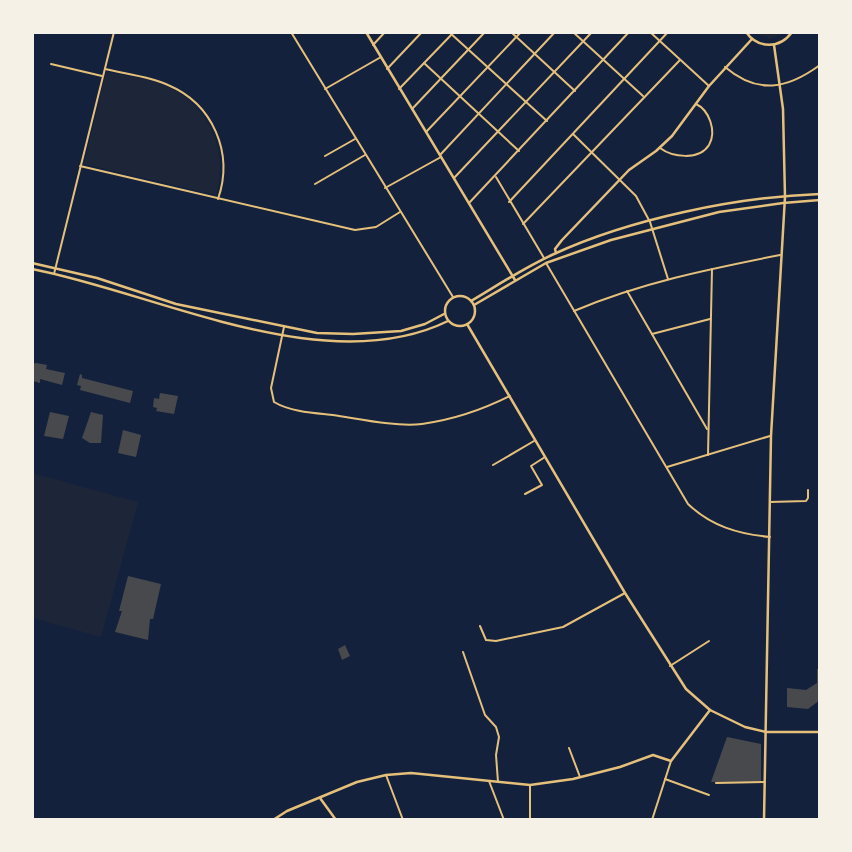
<svg xmlns="http://www.w3.org/2000/svg" width="852" height="852" font-family="Figtree,sans-serif">
	<rect width="100%" height="100%" fill="#14213d"/>
	<!-- green -->
	<g fill="#1d2539">
		<polygon points="755,33 785,33 770,39"/>
		<path d="M106,72C127,76 151,78 170,88C210,107 229,153 216,195L84,164Z"/>
		<polygon points="32,473 138,502 101,637 33,618"/>
	</g>
	<!-- building -->
	<g fill="#48494c">
		<polygon points="36,363 47,365 46,369 65,373 62,385 40,379 40,383 33,381 32,364"/>
		<polygon points="80,374 82,375 82,378 133,391 130,403 80,390 81,386 77,385"/>
		<polygon points="160,393 178,396 174,414 156,411 157,408 153,407 154,398 159,399"/>
		<polygon points="50,412 69,416 63,439 44,436"/>
		<polygon points="91,412 103,415 101,443 90,443 82,438"/>
		<polygon points="123,430 141,435 136,457 118,453"/>
		<polygon points="128,576 161,584 153,619 150,619 148,640 115,632 122,611 119,611"/>
		<polygon points="345,645 350,656 342,660 338,649"/>
		<polygon points="817,669 820,669 820,700 808,709 787,707 787,688 806,690 817,683"/>
		<polygon points="727,737 761,744 761,782 711,782"/>
	</g>
	<g fill="none" stroke-linecap="round" stroke-linejoin="round">
		<!-- minor -->
		<g stroke="#e5c07b" stroke-width="2">
			<polyline points="291,32 453,297"/>
			<polyline points="449,32 547,121"/>
			<polyline points="511,32 575,91"/>
			<polyline points="573,32 643,96"/>
			<polyline points="650,32 709,86"/>
			<polyline points="373,45 385,32"/>
			<polyline points="424,63 519,151"/>
			<polyline points="51,64 102,76"/>
			<path d="M725,67C758,95 787,89 820,65"/>
			<path d="M105,69C125,74 149,76 168,85C213,104 234,153 218,199"/>
			<polyline points="387,69 422,32"/>
			<polyline points="325,89 381,57"/>
			<polyline points="399,89 454,32"/>
			<polyline points="412,109 485,32"/>
			<polyline points="426,132 521,32"/>
			<polyline points="573,134 636,196 650,222 668,279"/>
			<path d="M660,148C672,157 699,161 709,145C717,131 709,110 696,104"/>
			<polyline points="440,155 555,32"/>
			<polyline points="325,156 355,139"/>
			<polyline points="80,166 355,230 376,227 400,212"/>
			<polyline points="496,177 544,258"/>
			<polyline points="454,178 592,32"/>
			<polyline points="315,184 365,155"/>
			<polyline points="385,188 441,157"/>
			<polyline points="509,202 668,32"/>
			<polyline points="469,203 629,32"/>
			<polyline points="523,224 680,60"/>
			<path d="M546,263L688,504C711,526 738,534 770,537"/>
			<polyline points="54,274 114,32"/>
			<polyline points="627,291 707,429"/>
			<path d="M574,311C640,283 709,269 780,255"/>
			<path d="M284,327L271,388L274,402C291,412 314,413 333,415C360,419 395,427 422,424C452,420 482,410 510,396"/>
			<polyline points="652,334 710,319"/>
			<polyline points="708,455 712,269"/>
			<polyline points="493,465 534,441"/>
			<polyline points="667,467 770,436"/>
			<polyline points="525,494 542,485 531,466 545,457"/>
			<polyline points="770,502 806,501 808,498 808,490"/>
			<polyline points="480,626 486,640 496,641 563,627 625,593"/>
			<polyline points="463,652 485,715 496,727 499,737 496,755 498,782"/>
			<polyline points="670,666 709,641"/>
			<polyline points="569,748 580,777"/>
			<polyline points="386,775 403,820"/>
			<polyline points="665,779 709,795"/>
			<polyline points="489,781 504,820"/>
			<polyline points="716,783 764,782"/>
			<polyline points="530,820 530,785"/>
			<polyline points="652,820 671,761"/>
		</g>
		<!-- tertiary -->
		<g stroke="#e5c07b" stroke-width="2.5">
			<polyline points="366,32 515,280"/>
			<path d="M746,32C758,49 780,49 792,32"/>
			<polyline points="556,253 555,249 562,240 629,170 656,151 672,136 709,86 752,39"/>
			<polyline points="467,324 625,593 686,689 710,710 745,727 766,732 820,732"/>
			<polyline points="320,798 336,820"/>
			<polyline points="273,820 287,811 357,782 386,775 411,773 530,785 573,779 620,767 653,755 671,761 710,710"/>
			<polyline points="764,820 771,436 785,197 783,109 774,45"/>
		</g>
		<!-- secondary -->
		<g stroke="#e5c07b" stroke-width="2.5">
			<polyline points="32,263 97,278 176,304 317,333 353,334 401,331 425,324 444,314"/>
			<path d="M32,269C157,293 325,381 448,321"/>
			<circle cx="460" cy="311" r="15"/>
			<path d="M471,301C498,285 525,267 554,254C630,219 736,197 820,194"/>
			<polyline points="474,305 546,263 611,240 719,212 783,203 820,200"/>
		</g>
	</g>
	<!-- border -->
	<rect width="852" height="852" fill="none" stroke="#f6f1e7" stroke-width="68"/>
</svg>
